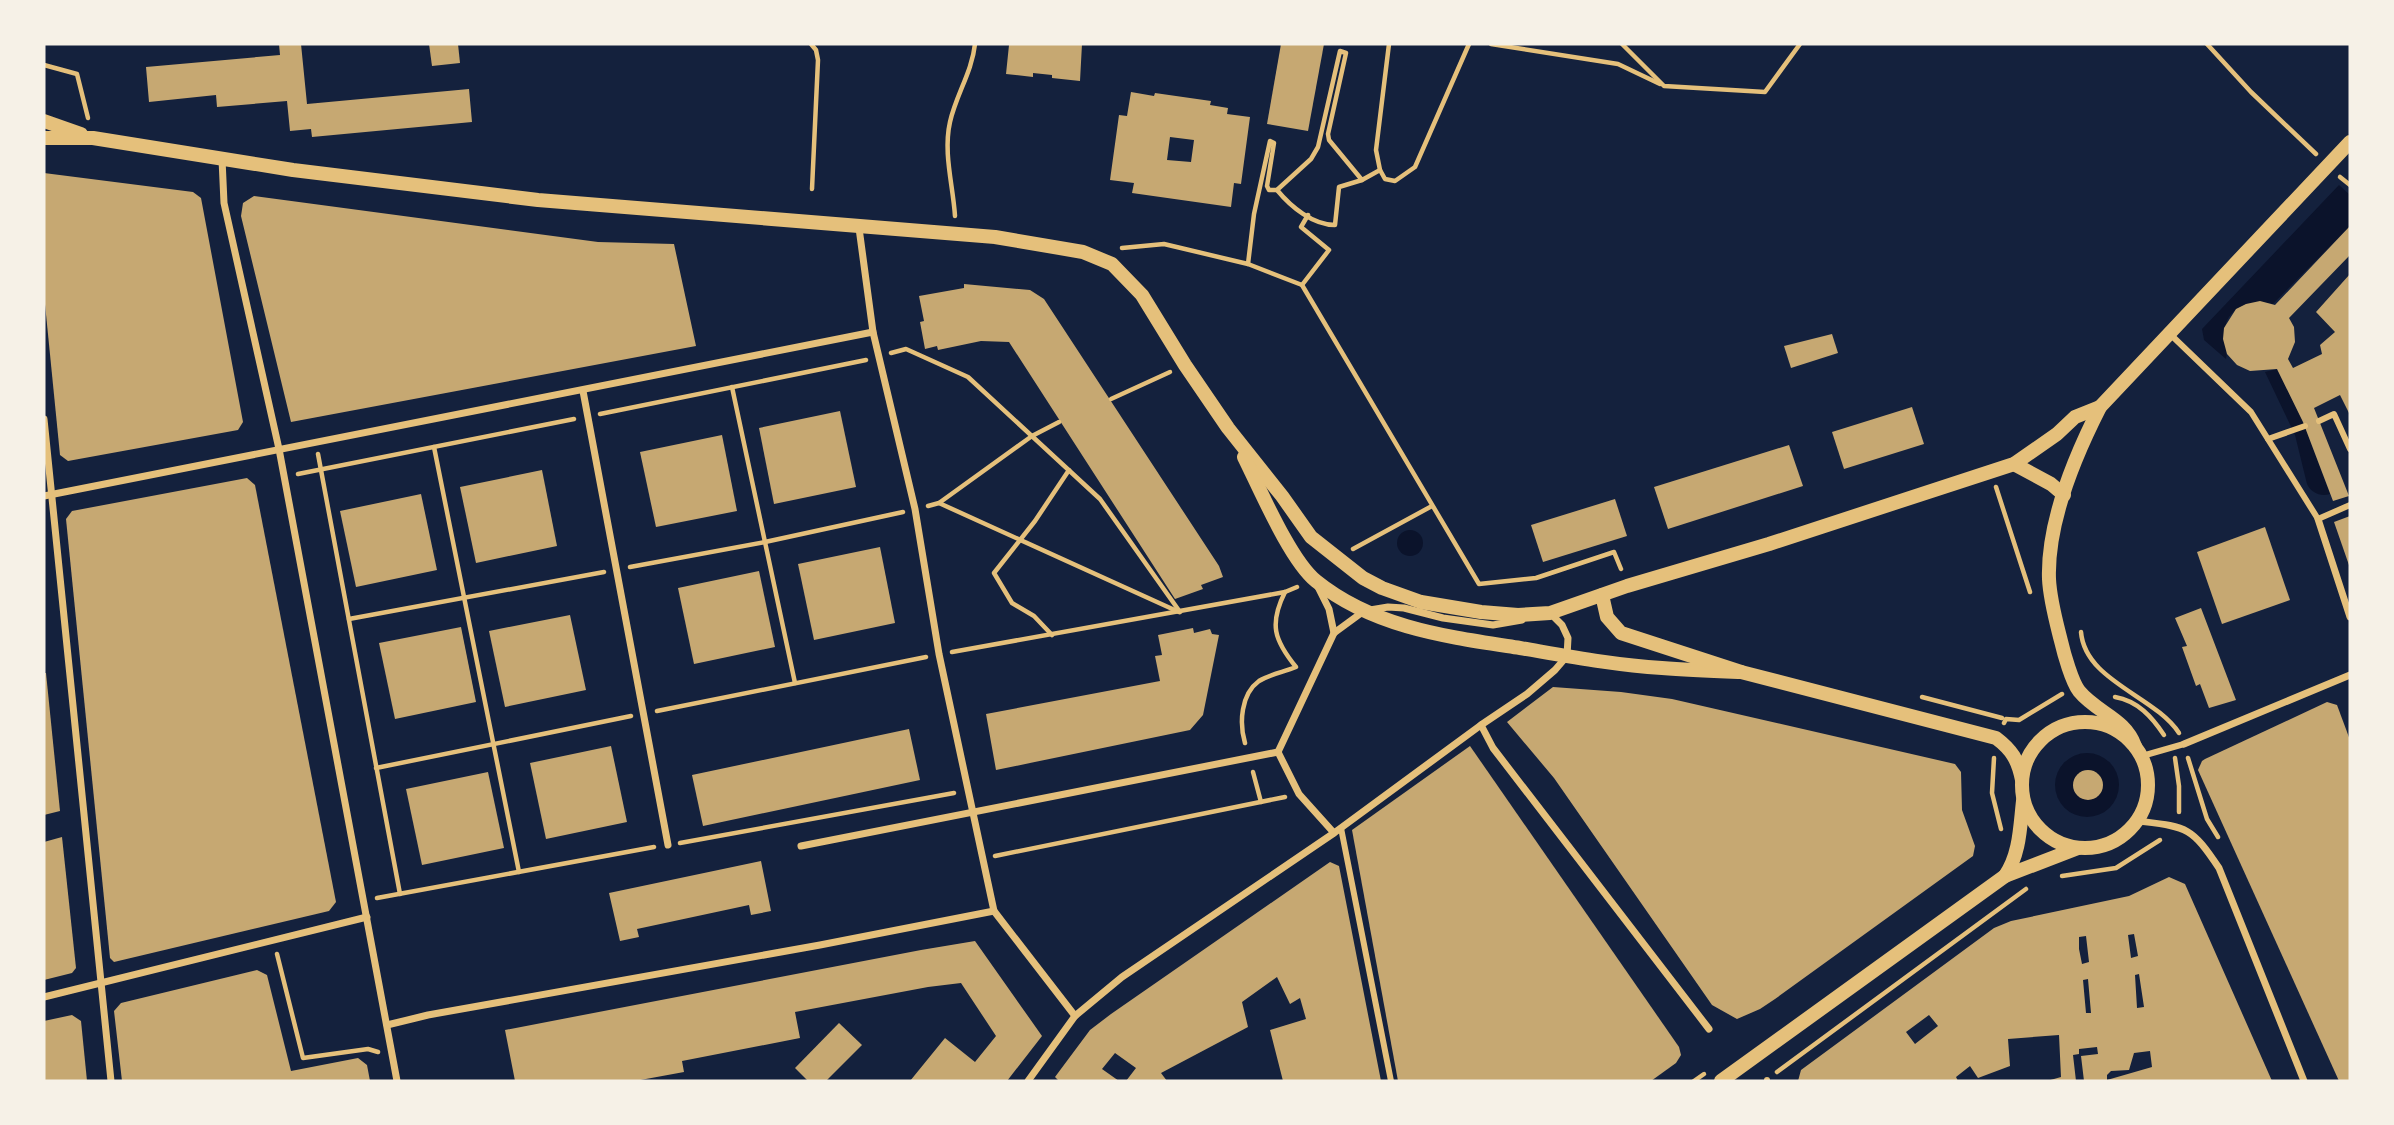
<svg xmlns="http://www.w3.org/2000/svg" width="2394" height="1125" font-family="'Titillium Web',sans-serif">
	<rect width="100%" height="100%" fill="#14213d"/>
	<!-- water -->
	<g fill="#0b132b">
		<path d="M2339,185L2350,195V226L2273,304C2254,300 2226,306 2225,330C2224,340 2228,349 2226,359L2204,340L2202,329Z"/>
		<path d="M2277,369L2303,422L2330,494C2321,497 2311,493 2307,484L2295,435L2265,372Z"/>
		<circle cx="1410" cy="543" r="13"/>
		<circle cx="2087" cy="785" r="32"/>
	</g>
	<!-- building -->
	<g fill="#c6a872" fill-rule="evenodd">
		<polygon points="279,44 301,44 307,104 469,89 472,122 312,137 311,129 290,131 287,101 217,107 216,95 149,102 146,67 280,55"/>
		<polygon points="429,44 458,44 460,63 432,66"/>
		<polygon points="1012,44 1082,44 1080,81 1052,78 1052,75 1033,73 1033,77 1006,74 1009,45"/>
		<polygon points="1281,44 1324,44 1308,131 1267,124"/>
		<path d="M1131,92L1154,96L1155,93L1211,101L1210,105L1228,108L1227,114L1250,117L1241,184L1234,183L1231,207L1132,193L1134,183L1110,180L1119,115L1127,116ZM1170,137L1194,140L1191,162L1167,160Z"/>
		<polygon points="44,173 193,192 201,198 243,422 238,430 68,461 60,455 44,294"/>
		<polygon points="254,196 598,242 674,244 696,346 291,422 241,216 243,203"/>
		<polygon points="2350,226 2350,255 2289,318 2294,327 2295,342 2288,359 2293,368 2322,354 2320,345 2335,332 2316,312 2350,274 2350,415 2340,395 2314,408 2349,496 2333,501 2303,422 2277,369 2250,371 2237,365 2227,354 2223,339 2224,328 2236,309 2246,304 2260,301 2275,305"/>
		<polygon points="964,284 1030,290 1044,299 1219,566 1223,577 1201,585 1203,589 1175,599 1009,342 981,341 938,350 937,346 925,349 920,322 924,321 919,296 964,288"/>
		<polygon points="1832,334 1838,353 1791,368 1784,346"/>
		<polygon points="1912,407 1924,444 1844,469 1832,432"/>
		<polygon points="840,411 856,487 774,504 759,428"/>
		<polygon points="722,435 737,511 656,527 640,452"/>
		<polygon points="1789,445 1803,486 1668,529 1654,487"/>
		<polygon points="542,470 557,546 476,563 460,487"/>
		<polygon points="247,478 255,485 336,902 329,911 114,962 110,958 66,519 72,511"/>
		<polygon points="421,494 437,570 356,587 340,511"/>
		<polygon points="1615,499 1627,536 1543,562 1531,525"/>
		<polygon points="2350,516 2350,568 2334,522"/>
		<polygon points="2265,527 2290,600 2222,624 2197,552"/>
		<polygon points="880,547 895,623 814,640 798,564"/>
		<polygon points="759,571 775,647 694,664 678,588"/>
		<polygon points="2201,608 2236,700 2209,708 2200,684 2196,686 2182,647 2187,646 2175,618"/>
		<polygon points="570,615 586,690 505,707 489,631"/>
		<polygon points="461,627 476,702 395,719 379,643"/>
		<polygon points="1193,628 1194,633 1210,629 1212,634 1219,635 1203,715 1190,730 996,770 986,714 1160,681 1155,656 1162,655 1158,635"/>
		<polygon points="44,673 46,673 60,811 44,815"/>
		<polygon points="1553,687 1621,692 1672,699 1955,764 1961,772 1962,810 1975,846 1973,856 1775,999 1760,1009 1737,1019 1712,1005 1554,778 1507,722"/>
		<polygon points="2327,702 2337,705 2350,740 2350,1081 2339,1081 2198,770 2202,761 2205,759"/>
		<polygon points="909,729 920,780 703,826 692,775"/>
		<polygon points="611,746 627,822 546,839 530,763"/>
		<polygon points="1470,746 1679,1047 1681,1055 1676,1063 1651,1081 1398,1081 1352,830"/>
		<circle cx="2088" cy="785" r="15"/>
		<polygon points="488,772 504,848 422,865 406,789"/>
		<polygon points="62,837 76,968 72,973 44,980 44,842"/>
		<polygon points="761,861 771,911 751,915 749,905 637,929 639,937 620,941 609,893"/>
		<polygon points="1330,862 1339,866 1381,1081 1283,1081 1270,1030 1306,1019 1300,998 1290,1004 1277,977 1242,1002 1248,1027 1161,1073 1167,1081 1126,1081 1136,1068 1115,1053 1102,1069 1119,1081 1059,1081 1055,1077 1090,1030 1111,1014"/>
		<path d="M2169,877L2185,884L2272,1081H2084L2081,1056L2098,1054L2097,1047L2079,1049V1054L2073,1055L2076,1081H2047L2061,1077L2059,1035L2008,1039L2010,1066L1978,1078L1970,1066L1956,1077L1958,1081H1798L1801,1070L1994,928L2011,921L2129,896ZM2134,934L2138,956L2131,958L2128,935ZM2086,936L2089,962L2082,964L2079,949V937ZM2139,974L2144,1007L2137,1008L2135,975ZM2088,979L2091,1013H2086L2083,980ZM1929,1015L1938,1026L1915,1044L1906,1032ZM2150,1051L2152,1067L2107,1080V1075L2111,1071L2129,1070L2134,1053Z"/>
		<polygon points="975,941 1042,1036 1007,1081 910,1081 945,1038 975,1062 996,1036 961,983 928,987 795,1012 800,1038 682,1061 684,1072 635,1081 515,1081 505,1030 921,950"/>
		<polygon points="257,970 267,975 291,1071 358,1058 367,1065 370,1081 122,1081 114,1011 121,1003"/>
		<polygon points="72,1015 81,1021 87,1081 44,1081 44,1021"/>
		<polygon points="839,1023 862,1045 826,1081 808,1081 795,1068"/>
	</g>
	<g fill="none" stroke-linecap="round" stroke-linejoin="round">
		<!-- path -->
		<g stroke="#e5c07b" stroke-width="4.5">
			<polyline points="811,44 816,50 818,60 812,189"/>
			<polyline points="1389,44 1376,150 1380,170 1385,179 1395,181 1415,167 1469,44"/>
			<polyline points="1491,44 1618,64 1660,84"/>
			<polyline points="1622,44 1664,86 1765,92 1800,44"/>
			<polyline points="2207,44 2251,92 2316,154"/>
			<polyline points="44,65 77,74 88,118"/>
			<polyline points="2340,177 2350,185"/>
			<path d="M1277,190C1291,207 1313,225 1335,225L1339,187L1362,180"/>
			<path d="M955,216C953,185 943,153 950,122C956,95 972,72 975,44"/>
			<polyline points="1122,248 1164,244 1248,264 1302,285 1479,584 1536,578 1614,552 1621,569"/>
			<polyline points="1248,264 1254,214 1270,141 1274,143 1267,186 1269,190 1277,190 1311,159 1318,147 1340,51 1346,53 1328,134 1329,140 1362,180 1380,170"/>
			<polyline points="1302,285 1329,250 1301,227 1308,215"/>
			<polyline points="891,353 906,349 968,377 1100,499 1180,612"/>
			<polyline points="732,387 795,683"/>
			<polyline points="1111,399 1170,372"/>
			<polyline points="600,414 866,360"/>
			<polyline points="434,447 519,872"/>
			<polyline points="318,454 400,894"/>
			<polyline points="298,474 574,419"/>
			<polyline points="1996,487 2030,592"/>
			<polyline points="939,503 1179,612"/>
			<polyline points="928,506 939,503 1032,436 1059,422"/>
			<polyline points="1353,549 1432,506"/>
			<polyline points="630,567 765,542 903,512"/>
			<polyline points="349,619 604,572"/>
			<path d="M2081,632C2085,681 2155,696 2179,733"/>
			<polyline points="1052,635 1034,616 1012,603 994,573 1035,521 1069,470"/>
			<polyline points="952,652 1285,592 1297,587"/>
			<polyline points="1922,697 2002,718"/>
			<path d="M2115,697C2138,701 2152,717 2164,735"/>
			<polyline points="657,711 926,657"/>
			<polyline points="2004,723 2006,719 2019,720 2062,694"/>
			<path d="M1245,743C1239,723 1241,694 1259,681C1270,674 1284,672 1296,667C1274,640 1269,624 1285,592"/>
			<polyline points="1994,758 1992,793 2001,829"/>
			<polyline points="2175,758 2179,786 2179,812"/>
			<polyline points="2188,758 2207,819 2218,837"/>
			<polyline points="376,768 631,716"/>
			<polyline points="1253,772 1261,802"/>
			<polyline points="680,843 954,793"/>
			<polyline points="995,856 1285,797"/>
			<polyline points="2062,876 2116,868 2160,840"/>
			<polyline points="377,898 654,847"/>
			<polyline points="277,954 303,1058 368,1049 378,1052"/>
			<polyline points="1777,1072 2026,889"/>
			<polyline points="1694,1081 1704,1074"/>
		</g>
		<!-- pedestrian -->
		<g stroke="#e5c07b" stroke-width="6">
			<polyline points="2170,334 2251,412 2318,519 2350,505"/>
			<polyline points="2319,421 2334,414 2350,449"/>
			<polyline points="2268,439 2305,426"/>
			<polyline points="2142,756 2184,744"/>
			<polyline points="1341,828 1391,1081"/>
			<polyline points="1767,1080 1767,1081"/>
		</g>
		<!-- minor -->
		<g stroke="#e5c07b" stroke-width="7">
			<polyline points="222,159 224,203 279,449 397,1081"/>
			<polyline points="859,228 873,332 915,509 939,654 994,911 1075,1016"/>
			<polyline points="583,391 668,845"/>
			<polyline points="44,419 111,1081"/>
			<polyline points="44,496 873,332"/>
			<polyline points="2318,519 2350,617"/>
			<polyline points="1318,587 1329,609 1334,633"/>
			<polyline points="1481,725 1493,748 1709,1029"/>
			<polyline points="2184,744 2350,675"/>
			<polyline points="1278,752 1334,633 1364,611 1388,607 1404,608 1443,618 1493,625 1522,620"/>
			<polyline points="1278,752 1299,794 1334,833"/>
			<path d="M2138,821C2187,827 2191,826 2219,868L2304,1081"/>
			<polyline points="801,846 1278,752"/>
			<polyline points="44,997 367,917"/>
			<polyline points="387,1025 428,1015 820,945 994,911"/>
			<polyline points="1028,1081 1075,1016 1122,977 1334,833 1481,725 1527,694 1555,670 1567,656 1568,638 1562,625 1550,613"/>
		</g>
		<!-- secondary -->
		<g stroke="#e5c07b" stroke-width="14">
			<polyline points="44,121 81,134"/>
			<polyline points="44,138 93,138 293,170 538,200 995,237 1083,252 1112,264 1142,295 1185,365 1228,428 1282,496 1311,537 1363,578 1382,588 1421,602 1481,612 1518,615 1550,613 1627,586 1769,544 2014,464 2057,434 2075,417 2100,407"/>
			<path d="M1244,457C1260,489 1290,560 1316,581C1374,628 1449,637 1520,648C1567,656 1614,665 1662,668C1688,670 1715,671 1741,672"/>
			<polyline points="2014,464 2051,484 2064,495"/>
			<path d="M1602,595L1607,617L1621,633L1741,672L1996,738C2012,750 2018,760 2022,780"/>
			<circle cx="2085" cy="785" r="63"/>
			<path d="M2135,746C2125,718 2097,713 2079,691C2072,682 2064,654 2061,641C2056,621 2050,600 2049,579C2047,522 2075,456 2100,407L2350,142"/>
			<path d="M2005,876C2020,854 2020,827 2023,801"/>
			<polyline points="1721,1081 2005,876 2078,848"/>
		</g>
	</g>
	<!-- border -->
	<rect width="2394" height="1125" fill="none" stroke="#f6f1e7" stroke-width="91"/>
</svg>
